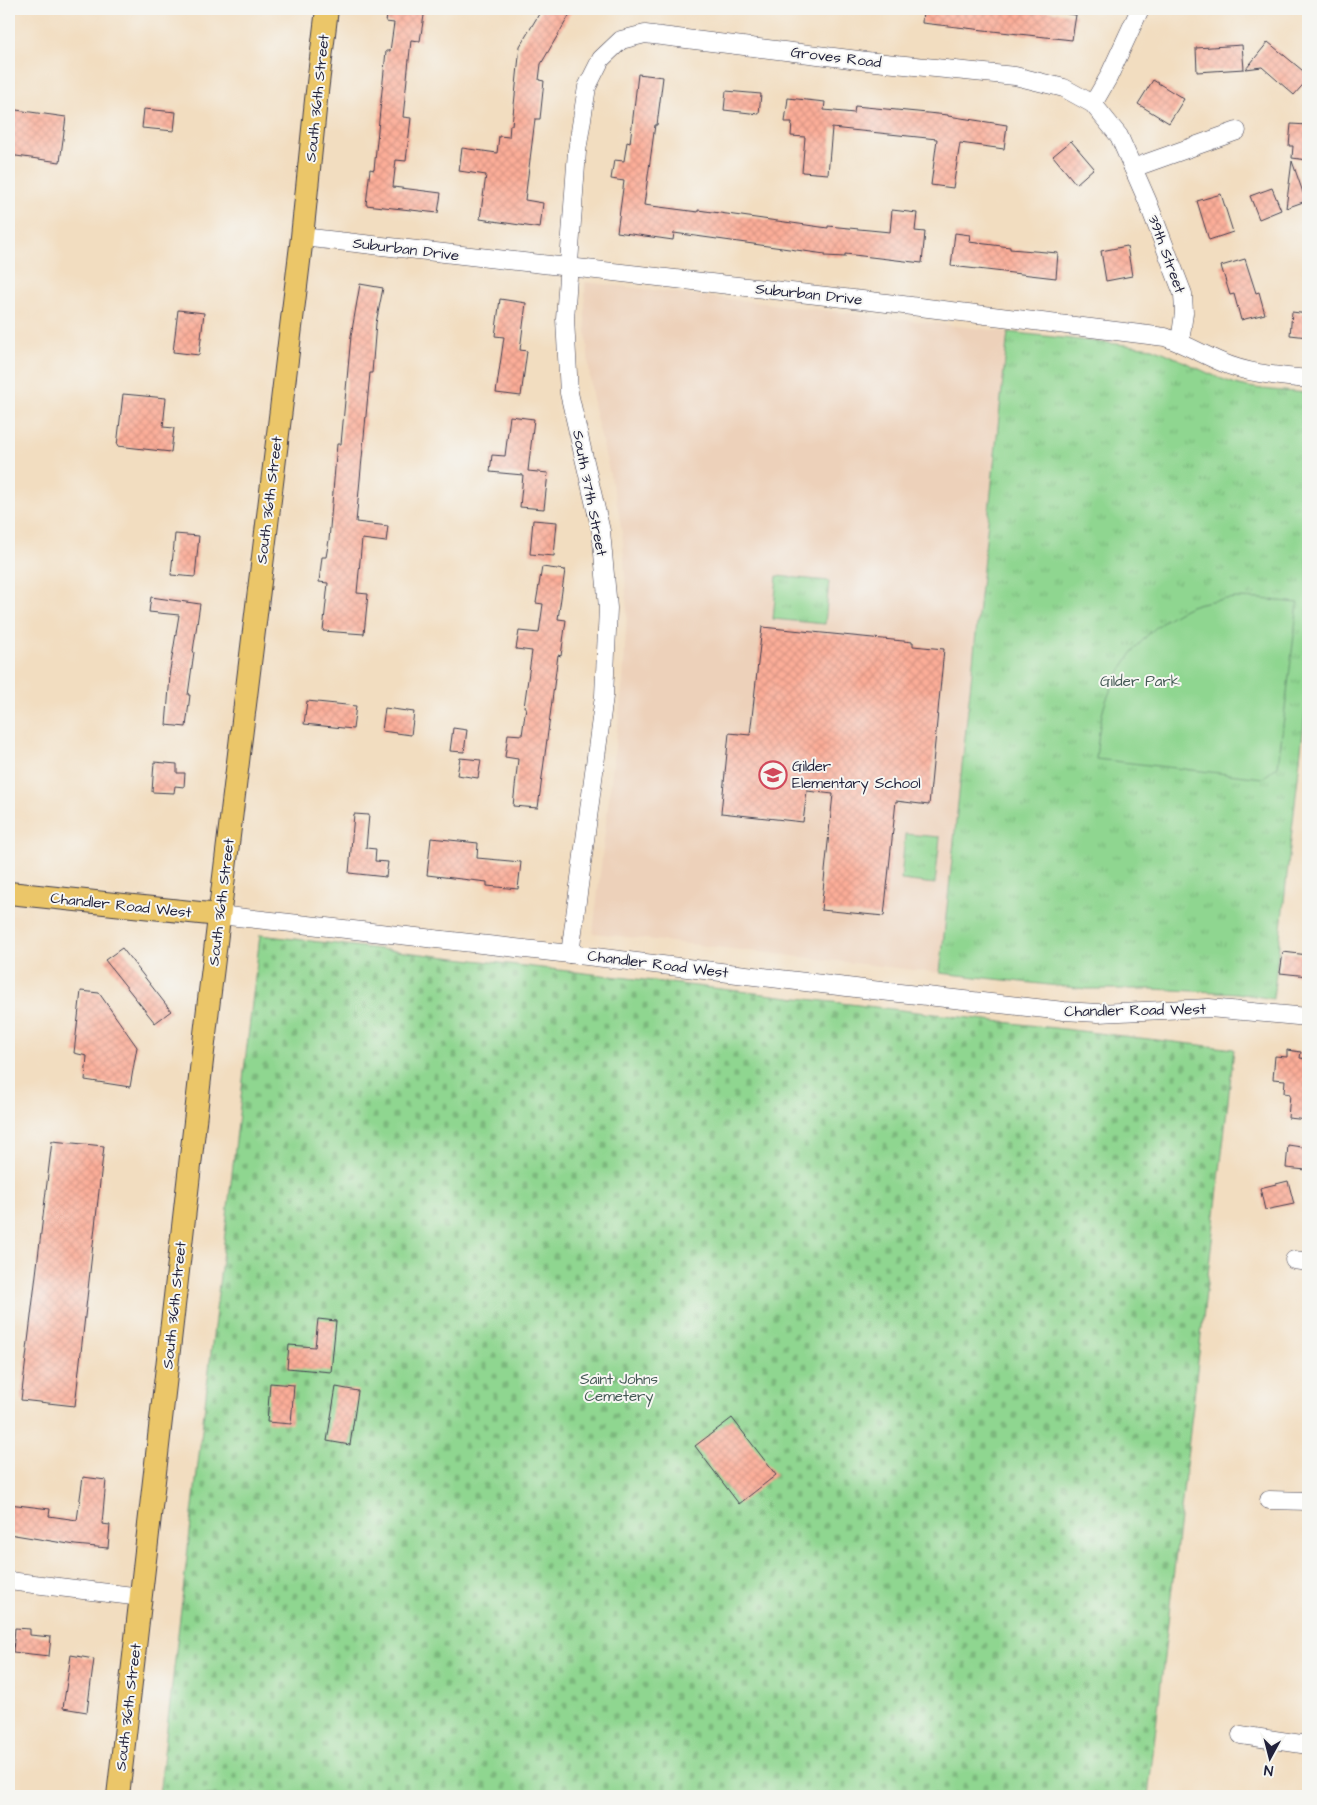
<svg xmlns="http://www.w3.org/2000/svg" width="1317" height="1805" font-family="'Architects Daughter',sans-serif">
	<defs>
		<pattern id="cemetery-stones" width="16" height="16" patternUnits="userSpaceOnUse" patternTransform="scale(1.25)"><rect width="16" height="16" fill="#8fd690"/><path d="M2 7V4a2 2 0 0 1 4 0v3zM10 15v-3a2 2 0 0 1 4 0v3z" fill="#7bb77d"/></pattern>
		<pattern id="park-tufts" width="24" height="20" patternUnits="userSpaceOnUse" patternTransform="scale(1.25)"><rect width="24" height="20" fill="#8fd690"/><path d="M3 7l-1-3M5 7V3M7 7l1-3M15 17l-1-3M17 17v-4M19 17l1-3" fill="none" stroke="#7bb77d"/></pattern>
		<pattern id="building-cross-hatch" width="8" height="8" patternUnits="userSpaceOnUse" patternTransform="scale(1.25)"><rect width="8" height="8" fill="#fcad98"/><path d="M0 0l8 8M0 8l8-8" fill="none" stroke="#d89584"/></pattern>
	</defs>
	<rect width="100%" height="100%" fill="#f6f6f2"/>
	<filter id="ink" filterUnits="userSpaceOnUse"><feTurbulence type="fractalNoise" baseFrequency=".02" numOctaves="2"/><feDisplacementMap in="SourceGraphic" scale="10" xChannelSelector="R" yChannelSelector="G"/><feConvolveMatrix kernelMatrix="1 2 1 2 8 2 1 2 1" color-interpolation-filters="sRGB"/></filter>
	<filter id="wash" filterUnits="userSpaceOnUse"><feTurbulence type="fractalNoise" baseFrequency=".0096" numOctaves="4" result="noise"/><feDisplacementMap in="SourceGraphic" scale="20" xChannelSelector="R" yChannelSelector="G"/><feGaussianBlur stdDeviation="1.12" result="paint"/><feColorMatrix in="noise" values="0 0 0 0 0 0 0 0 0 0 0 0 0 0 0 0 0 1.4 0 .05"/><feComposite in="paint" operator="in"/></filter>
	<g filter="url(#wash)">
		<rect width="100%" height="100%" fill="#f2ddc0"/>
		<!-- built -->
		<polygon fill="#edd1ba" points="585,282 1008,332 940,973 593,933 623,680 627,614 623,541 618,508 594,409 590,379 585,318"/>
		<!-- cemetery -->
		<polygon fill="url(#cemetery-stones)" stroke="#587c66" points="260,935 1234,1049 1148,1796 159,1796"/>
		<!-- park -->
		<g fill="url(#park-tufts)" stroke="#587c66">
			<path d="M1008,332L1153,348C1182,359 1209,376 1239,385C1260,390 1286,391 1308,393V688L1273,999L1237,993L1152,989H1086L940,973Z"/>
			<polygon points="777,576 829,581 825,624 773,619"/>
			<polygon points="905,834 940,837 935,884 901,880"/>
		</g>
		<!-- pitch -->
		<path fill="#8fd690" stroke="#587c66" d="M1236,598L1261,599L1298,603L1278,766L1263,778L1096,759C1098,742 1099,724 1104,707C1117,667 1146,627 1184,609C1200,601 1219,600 1236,598Z"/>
		<g id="blocks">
			<!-- building -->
			<g fill="url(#building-cross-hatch)">
				<polygon points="388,9 425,9 420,41 411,40 403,117 411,118 406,161 396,160 393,187 441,193 438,213 366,205 370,169 374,170 386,51 390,51 394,23 386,22"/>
				<polygon points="542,9 573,9 541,64 539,80 544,81 540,119 535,119 525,200 543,203 540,228 480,219 486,175 459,171 462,148 497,153 499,136 509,137 510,125 512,125 520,46"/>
				<polygon points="923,9 1034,9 1076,15 1072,40 922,23"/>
				<polygon points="1268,42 1308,75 1308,79 1294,95 1262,67 1246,69"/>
				<polygon points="1242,45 1244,69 1197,72 1196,48"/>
				<polygon points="638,74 663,77 657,125 655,125 644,205 698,212 698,210 828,228 828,226 890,232 892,210 917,213 915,231 925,232 922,263 845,254 845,257 825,256 825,254 674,233 673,240 617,232 624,181 611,179 614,160 624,161 627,142 630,143"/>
				<polygon points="1153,80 1184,99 1169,123 1138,104"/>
				<polygon points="726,91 761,94 759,114 724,110"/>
				<polygon points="788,98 825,102 824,110 854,113 855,106 948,115 948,116 1007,125 1004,149 960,143 953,188 931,185 937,139 832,128 828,174 802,172 805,137 791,136 792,122 785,122"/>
				<polygon points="9,109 66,117 60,162 9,155"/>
				<polygon points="144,109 176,112 174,131 142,128"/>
				<polygon points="1291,124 1308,125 1308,160 1292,158 1293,146 1289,146"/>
				<polygon points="1071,141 1094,168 1076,184 1053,156"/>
				<polygon points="1292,161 1306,201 1286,208"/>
				<polygon points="1272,188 1281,210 1259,219 1250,196"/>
				<polygon points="1221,194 1233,232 1209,240 1197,201"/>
				<polygon points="955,233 970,235 969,242 1010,247 1010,249 1058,253 1056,278 951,266"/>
				<polygon points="1127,246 1132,276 1106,281 1101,251"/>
				<polygon points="1245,259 1256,293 1259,292 1265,314 1241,320 1234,294 1230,295 1221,266"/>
				<polygon points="360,284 383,288 376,323 372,373 370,373 356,522 388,526 386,542 362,539 357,593 368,594 364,634 323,631 328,583 319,582 322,557 326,557 329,540 337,444 341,444 351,336"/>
				<polygon points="500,299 526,303 520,350 527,351 521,396 496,393 504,337 495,336"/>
				<polygon points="178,310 204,313 199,355 173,352"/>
				<polygon points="1292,312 1308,314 1308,337 1290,335"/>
				<polygon points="123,394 166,398 163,427 174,428 171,452 117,446"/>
				<polygon points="510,416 534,419 528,471 548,473 544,509 520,507 523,475 490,472 492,455 505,456"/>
				<polygon points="533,520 557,522 554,556 530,554"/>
				<polygon points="175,534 199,536 195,577 171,575"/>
				<polygon points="542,567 565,570 558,619 566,620 561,656 558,655 538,808 513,806 518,759 505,757 508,734 522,735 526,707 524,707 532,651 516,649 519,631 539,633 543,604 536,603"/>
				<polygon points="151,597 200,604 193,651 194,652 188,695 190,695 186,727 166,725 170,676 169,676 179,615 149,612"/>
				<polygon points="762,627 913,642 913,646 944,649 929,805 896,801 884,916 821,910 833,794 807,791 803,822 721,813 729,733 750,735"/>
				<polygon points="307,701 356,706 353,729 304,724"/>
				<polygon points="385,708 414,712 411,735 382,731"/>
				<polygon points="453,728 467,730 464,752 450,751"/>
				<polygon points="460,758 481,760 478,778 457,775"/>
				<polygon points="154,762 177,764 177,773 185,773 184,787 175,786 174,793 152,792"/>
				<polygon points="354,814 369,815 366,848 376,849 375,861 388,862 386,877 349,873"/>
				<polygon points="431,838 478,843 477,858 521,862 518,889 487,886 487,882 427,875"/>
				<polygon points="122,948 171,1011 155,1023 105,960"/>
				<polygon points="1283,952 1308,955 1308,976 1280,973"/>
				<polygon points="81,991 99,993 137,1047 130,1087 85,1080 87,1056 74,1053"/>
				<polygon points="1287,1050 1301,1052 1300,1058 1308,1059 1308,1120 1288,1118 1290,1094 1284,1093 1285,1080 1273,1079 1275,1056 1287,1057"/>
				<polygon points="52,1141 104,1146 75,1406 21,1400"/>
				<polygon points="1288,1145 1308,1148 1306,1170 1286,1168"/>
				<polygon points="1288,1181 1294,1204 1265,1210 1260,1188"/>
				<polygon points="318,1319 336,1321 331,1372 287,1368 289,1345 315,1347"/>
				<polygon points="270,1383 294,1385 291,1424 267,1422"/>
				<polygon points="336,1387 358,1391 350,1445 327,1441"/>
				<polygon points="732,1418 776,1475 739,1504 695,1446"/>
				<polygon points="83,1477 106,1480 102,1524 110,1525 108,1548 75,1545 9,1534 9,1504 50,1509 49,1516 77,1520"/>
				<polygon points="15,1628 30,1629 30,1635 51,1637 49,1656 13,1652"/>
				<polygon points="71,1655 94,1659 87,1712 63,1708"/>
			</g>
		</g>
	</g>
	<g filter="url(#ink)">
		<use href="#blocks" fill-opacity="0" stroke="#413e4f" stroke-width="1"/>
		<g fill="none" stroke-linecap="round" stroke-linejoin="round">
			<!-- minor casing -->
			<g stroke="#413e4f" stroke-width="19">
				<g id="minor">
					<polyline points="1093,104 1108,78 1140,9"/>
					<polyline points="1133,168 1237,131"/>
					<path d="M302,237L862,300L1165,337C1185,344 1202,354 1221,362C1248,374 1280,376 1308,379"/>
					<polyline points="219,915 570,954 872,990 1064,1011 1098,1013 1209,1008 1308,1017"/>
					<polyline points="570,954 604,696 608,608 601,531 569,393 565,319 577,151 587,87 601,59 621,40 645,34 875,62 1015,76 1064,88 1093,104 1119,136 1147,200 1183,294 1184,313 1180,342"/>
					<polyline points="1294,1260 1308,1262"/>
					<polyline points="1269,1500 1308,1501"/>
					<polyline points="9,1581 141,1597"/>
					<polyline points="1241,1735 1308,1745"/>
				</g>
			</g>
			<!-- major casing -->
			<g stroke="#413e4f" stroke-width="24">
				<g id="major">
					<polyline points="9,893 219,915"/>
					<polyline points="118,1796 208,1008 302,237 316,100 327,9"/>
				</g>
			</g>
			<!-- minor -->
			<use href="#minor" stroke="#fff" stroke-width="18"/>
			<!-- major -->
			<use href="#major" stroke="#ebc669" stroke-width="22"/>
		</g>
	</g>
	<!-- icons -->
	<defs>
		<g id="school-ring" transform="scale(1.4375)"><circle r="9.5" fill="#f6f6f2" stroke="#d1495b" stroke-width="1.5"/><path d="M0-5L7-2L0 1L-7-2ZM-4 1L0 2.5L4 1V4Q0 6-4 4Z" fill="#d1495b"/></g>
	</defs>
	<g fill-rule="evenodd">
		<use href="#school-ring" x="773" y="775"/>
	</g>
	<g text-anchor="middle" stroke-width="4" stroke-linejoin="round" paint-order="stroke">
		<!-- street labels -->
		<g font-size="15" fill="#22223b" stroke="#f6f6f2">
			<text transform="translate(836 57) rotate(7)" y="5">Groves Road</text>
			<text transform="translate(317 98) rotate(-84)" y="5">South 36th Street</text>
			<text transform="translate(406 249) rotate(7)" y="5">Suburban Drive</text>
			<text transform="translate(1167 254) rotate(70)" y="5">39th Street</text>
			<text transform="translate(809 294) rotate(6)" y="5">Suburban Drive</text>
			<text transform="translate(590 493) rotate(79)" y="5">South 37th Street</text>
			<text transform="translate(269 500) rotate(-83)" y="5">South 36th Street</text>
			<text transform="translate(221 902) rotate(-83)" y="5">South 36th Street</text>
			<text transform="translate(121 905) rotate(6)" y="5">Chandler Road West</text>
			<text transform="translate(658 964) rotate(7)" y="5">Chandler Road West</text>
			<text transform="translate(1135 1010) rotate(-1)" y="5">Chandler Road West</text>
			<text transform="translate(174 1305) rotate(-84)" y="5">South 36th Street</text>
			<text transform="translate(128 1707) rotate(-83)" y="5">South 36th Street</text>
		</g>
		<!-- park labels -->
		<g font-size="15" fill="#435854" stroke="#f6f6f2">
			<text x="1140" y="686">Gilder Park</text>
			<text x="619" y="1384">Saint Johns<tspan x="619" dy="17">Cemetery</tspan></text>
		</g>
		<!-- poi labels -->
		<g font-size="15" fill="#22223b" stroke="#f6f6f2" text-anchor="start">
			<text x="792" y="771">Gilder<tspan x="792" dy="17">Elementary School</tspan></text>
		</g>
	</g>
	<!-- margin -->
	<rect width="1317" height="1805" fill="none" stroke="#f6f6f2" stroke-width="30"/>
	<!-- north arrow -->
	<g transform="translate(1270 1758) rotate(187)" stroke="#f6f6f2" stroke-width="4" paint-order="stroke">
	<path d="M0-4L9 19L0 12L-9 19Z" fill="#22223b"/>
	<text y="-8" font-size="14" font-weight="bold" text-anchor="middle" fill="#22223b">N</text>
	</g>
</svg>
